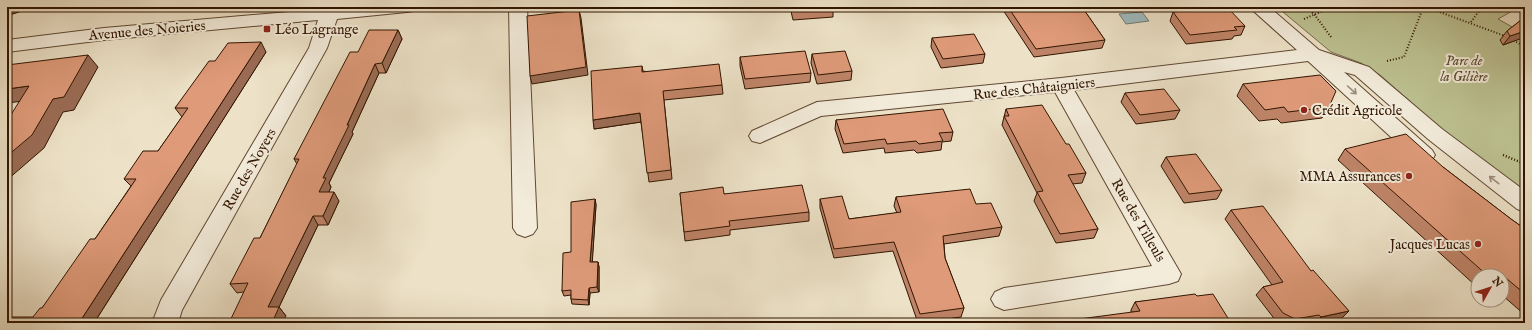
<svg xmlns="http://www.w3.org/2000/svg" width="1532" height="330" font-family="'IM FELL English',serif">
	<rect width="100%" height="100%" fill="#ede2c8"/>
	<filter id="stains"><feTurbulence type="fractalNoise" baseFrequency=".005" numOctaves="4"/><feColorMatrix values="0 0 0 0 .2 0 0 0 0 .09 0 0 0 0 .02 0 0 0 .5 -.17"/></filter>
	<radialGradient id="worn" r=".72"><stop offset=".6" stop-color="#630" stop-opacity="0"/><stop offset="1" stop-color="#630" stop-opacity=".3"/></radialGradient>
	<!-- green -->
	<polygon fill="#bdc292" stroke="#776c49" points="1277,7 1511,7 1510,8 1514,10 1498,19 1525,34 1525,194 1445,132 1380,75 1361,63 1331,52"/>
	<!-- water -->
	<polygon fill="#9ebbc0" stroke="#727973" points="1142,12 1149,21 1126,24 1119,14"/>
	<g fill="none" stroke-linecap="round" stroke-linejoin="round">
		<!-- minor casing -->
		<g stroke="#604832" stroke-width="2">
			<g id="minor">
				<polygon points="346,7 416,7 413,11 407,12 337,19 327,48 182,310 178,323 152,323 161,300 309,48 318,20 104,40 7,52 7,40 104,28"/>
				<polygon points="509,7 527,7 537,228 533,234 525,237 517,234 513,228"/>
				<polygon points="1249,7 1269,7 1319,50 1369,67 1442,129 1525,191 1525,212 1517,209 1428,139 1355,75 1344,72 1432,150 1435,155 1432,160 1424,163 1416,160 1308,61 1074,90 1181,274 1178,281 1169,284 1004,310 995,306 991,299 995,292 1004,288 1152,266 1055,92 821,116 760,143 752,141 749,136 752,131 817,102 1061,78 1297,50"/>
			</g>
		</g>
		<!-- path-far1 -->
		<g stroke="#311500" stroke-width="2" stroke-dasharray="1 2" stroke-linecap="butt">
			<polyline points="1305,7 1314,14 1331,37"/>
			<polyline points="1426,7 1505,36"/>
			<polyline points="1304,19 1332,7"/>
			<polyline points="1471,22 1479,11"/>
			<polyline points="1511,39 1525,47"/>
			<polyline points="1387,61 1404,57 1421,13 1421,7"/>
		</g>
		<!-- path -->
		<polyline stroke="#311500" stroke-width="2.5" stroke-dasharray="1 2" stroke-linecap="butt" points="1503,155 1525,164"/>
		<!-- minor -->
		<use href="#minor" fill="#f3ecdb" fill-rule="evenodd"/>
	</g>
	<!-- wall -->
	<g fill="#bf8468" stroke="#311500">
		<polygon points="790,7 833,7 833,17 793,20"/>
		<polygon points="1001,7 1082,7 1105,40 1102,48 1034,57"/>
		<polygon points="1510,7 1525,7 1525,14 1509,8"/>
		<polygon points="1173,12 1245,26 1241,35 1234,36 1232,39 1186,44 1170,21"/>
		<polygon points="1525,17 1525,37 1503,45 1500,40 1507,31"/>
		<polygon points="398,30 402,39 386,73 379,73 352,132 353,134 329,183 331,187 329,192 339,201 328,225 318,225 279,307 286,316 243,292 237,293 230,284 260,238 297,164 294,159 358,52"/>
		<polygon points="932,38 985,54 983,63 941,68 931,47"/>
		<polygon points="266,52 94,323 33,317 42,308 95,239 131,186 124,179 158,151 182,117 175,108 215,61"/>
		<polygon points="812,54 852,71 851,80 817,84 811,63"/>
		<polygon points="740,57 811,73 810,82 745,89 740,66"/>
		<polygon points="642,66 643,71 722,85 723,94 664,100 672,179 649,182 641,122 594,129"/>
		<polygon points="1243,84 1329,107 1322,118 1281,123 1277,119 1259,121 1237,96"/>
		<polygon points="1125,93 1180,110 1175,119 1136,124 1121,102"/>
		<polygon points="1006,109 1066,144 1086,173 1082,183 1072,184 1098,229 1094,238 1056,243 1034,201 1037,193 1002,125"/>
		<polygon points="836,120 953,132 951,141 942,142 941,150 917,153 914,150 885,153 884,148 843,153 835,129"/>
		<polygon points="1345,149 1443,167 1511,219 1525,229 1525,315 1502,295 1502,276 1478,276 1478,287 1477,287 1338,160"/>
		<polygon points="1166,157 1222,190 1217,199 1184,203 1161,166"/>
		<polygon points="680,193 724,194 809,212 809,221 730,230 730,235 685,241"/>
		<polygon points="896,197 976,204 1002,227 999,236 944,244 945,258 964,308 961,317 918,323 893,251 834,258 820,208 820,199 849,219 897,213 894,206"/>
		<polygon points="595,199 596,205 592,262 598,262 599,267 599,292 590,293 589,305 572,304 571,299 571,295 564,296 562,291 571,252"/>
		<polygon points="1231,210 1311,271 1349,311 1341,319 1325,323 1280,323 1276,321 1256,295 1263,287 1272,285 1225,219"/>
		<polygon points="1197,296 1231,323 1131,312 1131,310 1135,302"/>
	</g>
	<!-- shaded-wall -->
	<g fill="#9b6c55" stroke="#311500">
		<polygon points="7,7 34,7 7,16"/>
		<polygon points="579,10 581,18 588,75 532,84 530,76"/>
		<polygon points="398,30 402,39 386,73 382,63"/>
		<polygon points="1525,31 1525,37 1503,45 1510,36"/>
		<polygon points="261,42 266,52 94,323 79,323"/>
		<polygon points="88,55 98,67 74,110 63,112 44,148 7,180 7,156"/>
		<polygon points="375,64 379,73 352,132 353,134 329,183 331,187 325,201 319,192 323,178"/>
		<polygon points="29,86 40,99 7,103 7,89"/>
		<polygon points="640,113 641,122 594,129 593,120"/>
		<polygon points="334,192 339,201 328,225 323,216"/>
		<polygon points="595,199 596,205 592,267 590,262"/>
		<polygon points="313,216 318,225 279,307 286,316 282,323 272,323 268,307"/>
		<polygon points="598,262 599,267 599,292 597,287"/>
		<polygon points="1500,273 1497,276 1490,276"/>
		<polygon points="589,288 590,293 589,305 588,300"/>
		<polygon points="1349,311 1341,319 1325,323 1317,323 1321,317"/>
	</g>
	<!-- building -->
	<g fill="#de9a79" stroke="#311500">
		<polygon points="792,7 833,7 833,8 794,11"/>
		<polygon points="1008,7 1082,7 1105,40 1036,49"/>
		<polygon points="1227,7 1245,26 1234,27 1237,30 1190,35 1173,12"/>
		<polygon points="579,10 586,67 530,76 527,16"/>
		<polygon points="1525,17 1525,31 1510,36 1507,31"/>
		<polygon points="369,30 398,30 382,63 375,64 347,125 349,125 323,178 326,178 319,192 334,192 323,216 313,216 268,307 279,307 272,323 229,323 248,283 230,284 254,238 260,238 299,159 294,159 350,52 358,52"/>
		<polygon points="974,34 985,54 943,59 932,38"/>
		<polygon points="261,42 79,323 7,323 7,317 33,317 40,308 42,308 90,239 95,239 136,179 124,179 143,151 158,151 188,108 175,108 209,61 215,61 228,43"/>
		<polygon points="805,51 811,73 745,79 740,57"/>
		<polygon points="845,51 852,71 818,75 812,54"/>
		<polygon points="88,55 64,97 53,99 32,135 7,156 7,121 29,86 7,89 7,65"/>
		<polygon points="719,64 722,85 663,91 671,170 647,173 640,113 593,120 591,71 642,66 642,72"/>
		<polygon points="1320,75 1336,91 1329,107 1288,112 1284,107 1265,110 1243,84"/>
		<polygon points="1164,89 1180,110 1140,115 1125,93"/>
		<polygon points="1042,105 1066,144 1069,144 1086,173 1068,175 1098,229 1060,234 1037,192 1043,191 1004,116 1009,116 1006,109"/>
		<polygon points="943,109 953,132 939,133 943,141 919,144 916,141 887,144 885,139 844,144 836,120"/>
		<polygon points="1406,134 1443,167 1511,219 1525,229 1525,294 1500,273 1490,276 1488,276 1345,149"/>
		<polygon points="1196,154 1222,190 1189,194 1166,157"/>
		<polygon points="802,185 809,212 729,221 730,226 684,232 680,193 723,187 724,194"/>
		<polygon points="970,189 976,204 991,203 1002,227 943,236 945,258 964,308 920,314 894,242 834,249 820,199 842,196 849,219 901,212 896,197"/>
		<polygon points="595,199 590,262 598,262 597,287 589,288 588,300 571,299 571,290 562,291 563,253 571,252 571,202"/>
		<polygon points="1263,206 1311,271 1313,270 1349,311 1321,317 1319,315 1295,319 1283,313 1263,287 1283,282 1231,210"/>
		<polygon points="1195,294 1197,296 1213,294 1231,323 1049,323 1140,311 1135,302"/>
	</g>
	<!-- one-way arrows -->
	<defs><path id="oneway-shaft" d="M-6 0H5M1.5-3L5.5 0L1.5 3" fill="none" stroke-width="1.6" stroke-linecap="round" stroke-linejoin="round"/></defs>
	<g stroke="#9c8b78">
		<use href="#oneway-shaft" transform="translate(1352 90) rotate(42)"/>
		<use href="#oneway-shaft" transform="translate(1494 180) rotate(-142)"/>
	</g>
	<!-- markers -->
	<g fill="#8f2418" stroke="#f3ecdb" stroke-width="1.5">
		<rect x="263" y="25" width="8" height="8" rx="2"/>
		<circle cx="1304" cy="110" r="4"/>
		<circle cx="1409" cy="176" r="4"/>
		<circle cx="1478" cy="244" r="4"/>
	</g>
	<g text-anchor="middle" stroke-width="4" stroke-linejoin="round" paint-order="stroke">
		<!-- poi labels -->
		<g font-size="14" fill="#311500" stroke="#f3ecdb" text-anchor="start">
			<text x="275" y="34">Léo Lagrange</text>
			<text x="1312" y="115">Crédit Agricole</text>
			<text x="1401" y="181" text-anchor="end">MMA Assurances</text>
			<text x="1470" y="249" text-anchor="end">Jacques Lucas</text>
		</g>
		<!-- street labels -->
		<g font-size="14" fill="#311500" stroke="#f3ecdb">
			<text transform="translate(147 30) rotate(-5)" y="5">Avenue des Noieries</text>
			<text transform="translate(1034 88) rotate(-6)" y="5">Rue des Châtaigniers</text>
			<text transform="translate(249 169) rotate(-60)" y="5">Rue des Noyers</text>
			<text transform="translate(1139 220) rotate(60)" y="5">Rue des Tilleuls</text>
		</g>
		<!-- park labels -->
		<g font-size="14" font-style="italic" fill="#5b492c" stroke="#f3ecdb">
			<text x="1464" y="65">Parc de<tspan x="1464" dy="16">la Gilière</tspan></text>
		</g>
	</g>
	<!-- margin -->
	<rect width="1532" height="330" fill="none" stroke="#ede2c8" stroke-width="24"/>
	<rect x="8" y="8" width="1516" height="314" fill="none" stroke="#311500" stroke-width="2"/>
	<rect x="12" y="12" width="1508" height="306" fill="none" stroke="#311500"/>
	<!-- north arrow -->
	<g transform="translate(1490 288) rotate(51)"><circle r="19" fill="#f3ecdb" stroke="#a59683"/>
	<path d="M0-3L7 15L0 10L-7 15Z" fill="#8f2418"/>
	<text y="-6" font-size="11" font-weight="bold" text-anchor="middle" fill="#311500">N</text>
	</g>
	<rect width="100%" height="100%" filter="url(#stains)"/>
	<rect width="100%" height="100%" fill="url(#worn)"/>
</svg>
